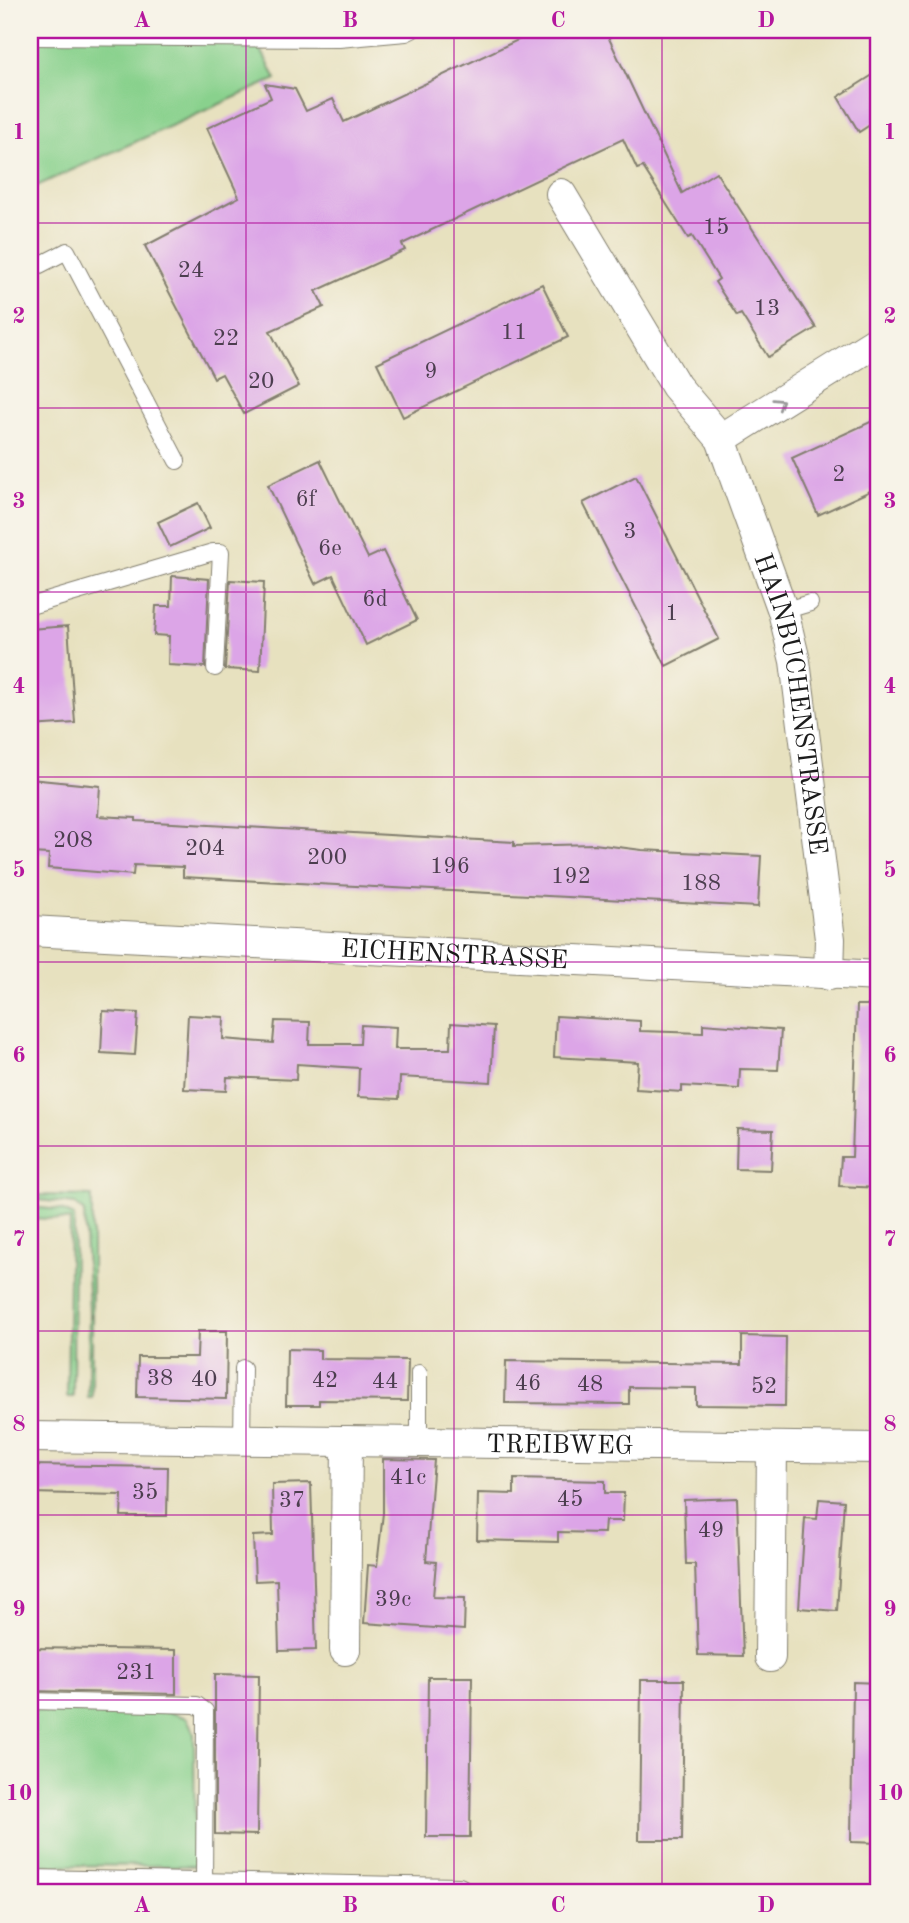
<svg xmlns="http://www.w3.org/2000/svg" width="909" height="1923" font-family="'Old Standard TT',serif">
	<rect width="100%" height="100%" fill="#f7f3e8"/>
	<filter id="ink" filterUnits="userSpaceOnUse"><feTurbulence type="fractalNoise" baseFrequency=".0143" numOctaves="2"/><feDisplacementMap in="SourceGraphic" scale="14" xChannelSelector="R" yChannelSelector="G"/><feConvolveMatrix kernelMatrix="1 2 1 2 8 2 1 2 1" color-interpolation-filters="sRGB"/></filter>
	<filter id="wash" filterUnits="userSpaceOnUse"><feTurbulence type="fractalNoise" baseFrequency=".00686" numOctaves="4" result="noise"/><feDisplacementMap in="SourceGraphic" scale="28" xChannelSelector="R" yChannelSelector="G"/><feGaussianBlur stdDeviation="1.57" result="paint"/><feColorMatrix in="noise" values="0 0 0 0 0 0 0 0 0 0 0 0 0 0 0 0 0 1.4 0 .05"/><feComposite in="paint" operator="in"/></filter>
	<g filter="url(#wash)">
		<rect width="100%" height="100%" fill="#e7e1bf"/>
		<!-- green -->
		<g fill="#89d18d" stroke="#527654" stroke-width="2">
			<polygon points="30,30 251,30 276,79 30,189"/>
			<polygon points="30,1195 92,1196 92,1397 88,1397 89,1311 84,1212 75,1204 30,1199"/>
			<polygon points="30,1207 61,1210 74,1216 73,1397 67,1397 70,1220 30,1218"/>
			<polygon points="30,1710 165,1711 187,1718 194,1733 195,1866 30,1865"/>
		</g>
		<g id="blocks">
			<!-- building -->
			<g fill="#dca5e7">
				<polygon points="539,30 605,30 682,193 716,172 816,328 768,357 741,314 737,316 715,282 719,279 692,236 688,238 643,167 637,169 623,139 402,244 405,250 316,291 324,307 270,331 299,386 244,414 222,374 214,378 145,246 239,197 207,128 271,98 265,84 295,89 306,111 333,99 344,122"/>
				<polygon points="879,71 879,119 859,132 838,97"/>
				<polygon points="542,284 568,337 403,417 377,363"/>
				<polygon points="879,418 879,487 818,515 792,458"/>
				<polygon points="320,460 368,558 383,551 417,620 366,645 333,575 315,584 268,485"/>
				<polygon points="636,476 719,639 666,666 583,503"/>
				<polygon points="198,503 210,528 170,547 158,522"/>
				<polygon points="172,576 209,579 205,667 168,665 169,636 154,635 156,606 171,606"/>
				<polygon points="230,580 264,582 260,671 225,669"/>
				<polygon points="68,626 75,723 30,726 30,629"/>
				<polygon points="30,779 100,786 98,816 136,818 136,821 514,842 514,846 594,844 642,850 761,856 758,907 183,877 183,867 134,865 133,875 48,868 49,854 30,853"/>
				<polygon points="857,1005 879,1005 879,1188 839,1186 841,1157 852,1157"/>
				<polygon points="103,1011 138,1013 135,1055 101,1053"/>
				<polygon points="188,1015 224,1017 223,1039 273,1043 275,1021 310,1022 309,1044 360,1044 361,1025 396,1027 395,1049 450,1049 451,1023 494,1026 491,1082 400,1077 399,1099 358,1097 359,1068 297,1064 296,1080 227,1077 226,1091 184,1089"/>
				<polygon points="556,1016 640,1021 640,1031 703,1033 703,1024 781,1030 778,1070 740,1069 739,1089 682,1086 682,1092 636,1089 638,1062 554,1057"/>
				<polygon points="737,1129 773,1130 771,1170 736,1169"/>
				<polygon points="198,1331 227,1331 226,1399 137,1397 138,1357 197,1357"/>
				<polygon points="742,1336 786,1337 785,1406 696,1405 696,1388 629,1387 629,1404 505,1403 506,1361 742,1364"/>
				<polygon points="287,1349 320,1350 320,1359 408,1360 407,1401 319,1400 319,1405 286,1405"/>
				<polygon points="383,1459 434,1460 426,1561 436,1562 433,1597 465,1598 464,1630 364,1623 368,1565 377,1566 383,1513"/>
				<polygon points="30,1465 168,1467 167,1516 121,1516 122,1495 30,1493"/>
				<polygon points="514,1479 605,1481 605,1493 624,1493 623,1521 605,1521 604,1533 558,1532 558,1542 477,1540 478,1493 514,1494"/>
				<polygon points="311,1483 316,1650 279,1651 277,1580 255,1581 253,1536 273,1535 272,1484"/>
				<polygon points="737,1498 743,1656 698,1655 695,1564 686,1564 684,1500"/>
				<polygon points="819,1499 844,1501 837,1611 799,1608 805,1518 817,1519"/>
				<polygon points="30,1648 176,1650 176,1694 30,1691"/>
				<polygon points="215,1674 259,1675 257,1835 215,1834"/>
				<polygon points="428,1677 472,1677 470,1837 426,1837"/>
				<polygon points="641,1680 684,1680 682,1840 639,1840"/>
				<polygon points="853,1682 879,1683 879,1843 851,1842"/>
			</g>
		</g>
	</g>
	<g filter="url(#ink)">
		<use href="#blocks" fill-opacity="0" stroke="#827e6e" stroke-width="2"/>
		<g fill="none" stroke-linecap="round" stroke-linejoin="round">
			<!-- lane casing -->
			<g stroke="#827e6e" stroke-width="18">
				<g id="lane">
					<polyline points="30,37 339,39 406,33 412,30"/>
					<polyline points="30,270 67,251 177,461"/>
					<polyline points="30,606 213,552 221,552 215,668"/>
					<polyline points="783,611 810,603"/>
					<polyline points="242,1440 243,1368"/>
					<polyline points="419,1442 419,1373"/>
					<polyline points="30,1701 197,1705 205,1711 204,1888"/>
				</g>
			</g>
			<!-- street casing -->
			<g stroke="#827e6e" stroke-width="32">
				<g id="street">
					<path id="s1" d="M561,194L676,386L721,439L783,611L795,661L830,939L829,975"/>
					<polyline points="721,439 879,340"/>
					<path id="s2" d="M30,931L879,976"/>
					<path id="s3" d="M30,1437L879,1448"/>
					<polyline points="345,1650 347,1441"/>
					<polyline points="770,1657 772,1447"/>
					<polyline points="30,1885 458,1893"/>
				</g>
			</g>
			<!-- lane -->
			<use href="#lane" stroke="#fff" stroke-width="16"/>
			<!-- street -->
			<use href="#street" stroke="#fff" stroke-width="30"/>
		</g>
		<!-- one-way arrows -->
		<defs><path id="oneway-chevron" d="M-2-3.5L2.5 0L-2 3.5" fill="none" stroke-width="1.6" stroke-linecap="round" stroke-linejoin="round" transform="scale(1.75)"/></defs>
		<use stroke="#999" href="#oneway-chevron" transform="translate(779 403) rotate(-32)"/>
	</g>
	<!-- grid -->
	<path fill="none" stroke="#b5179e" stroke-width="2" stroke-opacity="0.55" d="M246,30V1893M454,30V1893M662,30V1893M30,223H879M30,408H879M30,592H879M30,777H879M30,962H879M30,1146H879M30,1331H879M30,1515H879M30,1700H879"/>
	<g text-anchor="middle" stroke-width="6" stroke-linejoin="round" paint-order="stroke">
		<!-- number labels -->
		<g font-size="23" fill="#4c3e4f">
			<text x="716" y="234">15</text>
			<text x="191" y="277">24</text>
			<text x="767" y="315">13</text>
			<text x="514" y="339">11</text>
			<text x="226" y="345">22</text>
			<text x="431" y="378">9</text>
			<text x="261" y="388">20</text>
			<text x="839" y="481">2</text>
			<text x="306" y="506">6f</text>
			<text x="630" y="538">3</text>
			<text x="330" y="555">6e</text>
			<text x="375" y="606">6d</text>
			<text x="672" y="620">1</text>
			<text x="73" y="847">208</text>
			<text x="205" y="855">204</text>
			<text x="327" y="864">200</text>
			<text x="450" y="873">196</text>
			<text x="571" y="883">192</text>
			<text x="701" y="890">188</text>
			<text x="160" y="1385">38</text>
			<text x="204" y="1386">40</text>
			<text x="325" y="1387">42</text>
			<text x="385" y="1388">44</text>
			<text x="528" y="1390">46</text>
			<text x="590" y="1391">48</text>
			<text x="764" y="1393">52</text>
			<text x="408" y="1484">41c</text>
			<text x="145" y="1499">35</text>
			<text x="570" y="1506">45</text>
			<text x="292" y="1507">37</text>
			<text x="711" y="1537">49</text>
			<text x="393" y="1606">39c</text>
			<text x="136" y="1679">231</text>
		</g>
		<!-- street labels -->
		<g font-size="26" fill="#1c1c1c" stroke="#f7f3e8">
			<text dy="9" stroke="none"><textPath href="#s1" startOffset="569">HAINBUCHENSTRASSE</textPath></text>
			<text dy="9" stroke="none"><textPath href="#s2" startOffset="425">EICHENSTRASSE</textPath></text>
			<text dy="9" stroke="none"><textPath href="#s3" startOffset="530">TREIBWEG</textPath></text>
		</g>
	</g>
	<!-- margin -->
	<rect width="909" height="1923" fill="none" stroke="#f7f3e8" stroke-width="77"/>
	<rect x="38" y="38" width="832" height="1846" fill="none" stroke="#b5179e" stroke-width="2.5"/>
	<g font-size="23" text-anchor="middle" font-weight="bold" fill="#b5179e">
		<text x="142" y="27">A</text>
		<text x="350" y="27">B</text>
		<text x="558" y="27">C</text>
		<text x="766" y="27">D</text>
		<text x="19" y="139">1</text>
		<text x="890" y="139">1</text>
		<text x="19" y="323">2</text>
		<text x="890" y="323">2</text>
		<text x="19" y="508">3</text>
		<text x="890" y="508">3</text>
		<text x="19" y="693">4</text>
		<text x="890" y="693">4</text>
		<text x="19" y="877">5</text>
		<text x="890" y="877">5</text>
		<text x="19" y="1062">6</text>
		<text x="890" y="1062">6</text>
		<text x="19" y="1246">7</text>
		<text x="890" y="1246">7</text>
		<text x="19" y="1431">8</text>
		<text x="890" y="1431">8</text>
		<text x="19" y="1616">9</text>
		<text x="890" y="1616">9</text>
		<text x="19" y="1800">10</text>
		<text x="890" y="1800">10</text>
		<text x="142" y="1912">A</text>
		<text x="350" y="1912">B</text>
		<text x="558" y="1912">C</text>
		<text x="766" y="1912">D</text>
	</g>
</svg>
